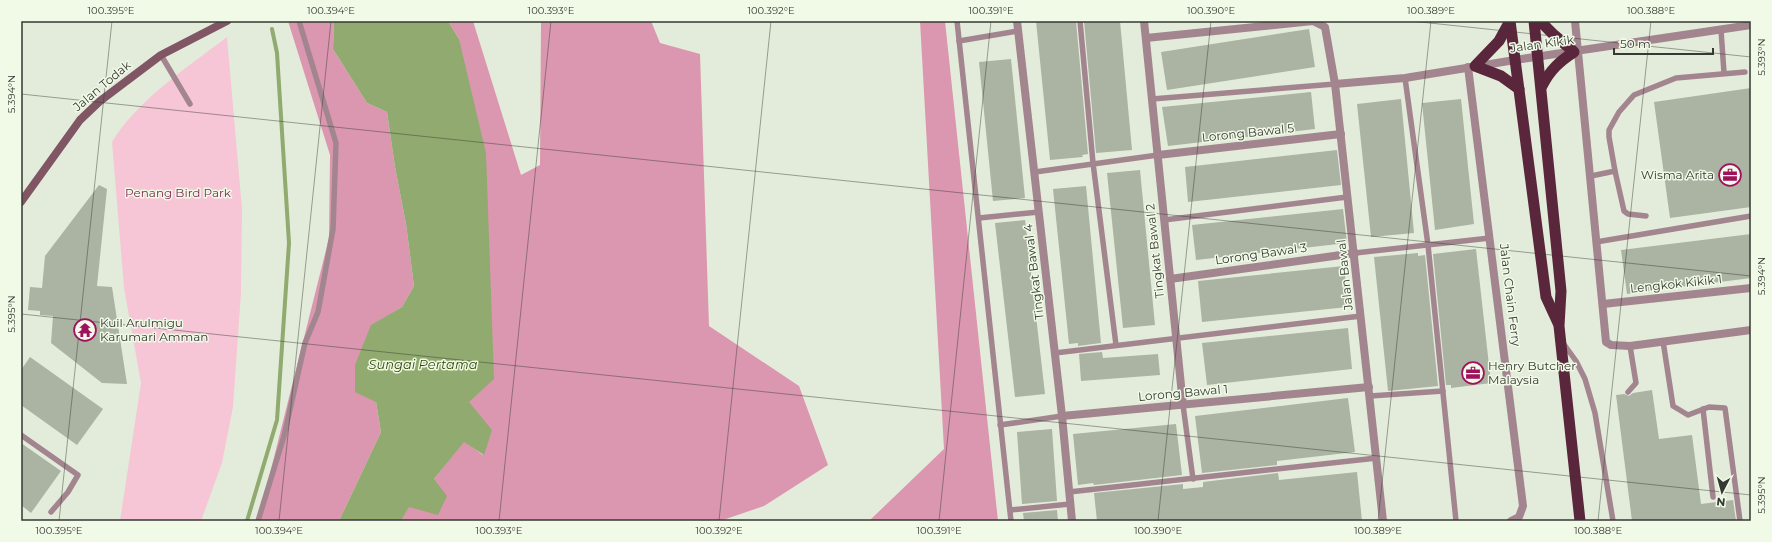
<svg xmlns="http://www.w3.org/2000/svg" width="1772" height="542" font-family="Montserrat,sans-serif">
	<rect width="100%" height="100%" fill="#e3ecda"/>
	<!-- green -->
	<path fill="#f6c6d6" d="M227,37L242,209L241,293L233,407L222,463L201,521H120L141,383L124,288L112,142C138,99 188,67 227,37Z"/>
	<!-- forest -->
	<g fill="#db97af">
		<polygon points="288,21 334,21 333,49 367,103 387,112 395,167 406,224 414,286 402,307 371,326 376,402 381,432 339,521 258,521 329,238 330,155"/>
		<polygon points="448,21 473,21 521,175 540,165 541,21 651,21 660,43 700,54 709,326 799,386 828,465 764,506 720,521 401,521 409,506 434,479 464,441 483,455 469,402 459,39"/>
		<polygon points="920,21 945,21 998,521 869,521 944,449"/>
	</g>
	<!-- water -->
	<polygon fill="#90aa6f" points="334,21 448,21 459,39 486,153 494,379 469,402 492,430 484,455 464,442 434,479 447,496 438,515 409,507 401,521 339,521 381,432 376,402 355,392 355,365 371,325 402,307 414,286 406,224 395,167 387,112 367,103 333,49"/>
	<g fill="none" stroke-linecap="round" stroke-linejoin="round">
		<!-- stream -->
		<polyline stroke="#90aa6f" stroke-width="4" points="247,521 277,420 289,243 277,53 272,29"/>
	</g>
	<!-- building -->
	<g fill="#abb3a2">
		<polygon points="1036,21 1076,21 1088,154 1082,155 1083,157 1050,160"/>
		<polygon points="1084,21 1120,21 1132,150 1096,153"/>
		<polygon points="1309,29 1315,67 1167,90 1161,52"/>
		<polygon points="1011,59 1025,198 993,201 979,62"/>
		<polygon points="1751,88 1751,207 1670,218 1654,102"/>
		<polygon points="1311,92 1315,129 1168,146 1162,107"/>
		<polygon points="1401,99 1414,233 1371,237 1357,104"/>
		<polygon points="1461,99 1474,224 1435,230 1422,103"/>
		<polygon points="1337,150 1341,185 1188,202 1185,167"/>
		<polygon points="1140,170 1155,325 1123,328 1107,173"/>
		<polygon points="99,185 107,189 97,286 112,287 127,384 102,383 51,343 53,316 40,315 40,311 28,310 30,287 42,288 45,256"/>
		<polygon points="1086,186 1101,343 1078,346 1078,343 1069,344 1053,189"/>
		<polygon points="1343,209 1347,243 1196,260 1192,225"/>
		<polygon points="1025,220 1045,394 1015,397 995,223"/>
		<polygon points="1751,234 1751,278 1627,294 1621,250"/>
		<polygon points="1476,249 1491,383 1451,388 1451,385 1446,385 1433,254"/>
		<polygon points="1418,253 1418,256 1425,255 1438,386 1388,391 1374,257"/>
		<polygon points="1344,266 1348,307 1202,322 1198,281"/>
		<polygon points="1348,328 1352,369 1207,385 1202,343"/>
		<polygon points="1102,352 1103,358 1158,354 1160,375 1081,381 1079,354"/>
		<polygon points="30,357 103,409 77,445 21,405 21,370"/>
		<polygon points="1652,390 1659,439 1692,435 1701,504 1733,500 1736,521 1632,521 1616,395 1624,394 1629,396 1633,393"/>
		<polygon points="1348,398 1355,452 1277,461 1277,465 1202,473 1195,416"/>
		<polygon points="1176,424 1182,475 1094,485 1093,483 1078,485 1073,434"/>
		<polygon points="1052,429 1057,501 1022,504 1017,432"/>
		<polygon points="21,443 61,471 31,513 21,505"/>
		<polygon points="1357,472 1362,521 1097,521 1094,493 1183,484 1183,489 1203,487 1203,482 1278,473 1279,480"/>
		<polygon points="1057,510 1058,521 1024,521 1023,513"/>
	</g>
	<g fill="none" stroke-linecap="round" stroke-linejoin="round">
		<!-- service -->
		<g stroke="#a3858f" stroke-width="5.5">
			<polyline points="957,21 1011,521"/>
			<polyline points="1080,21 1093,163 1116,345"/>
			<polyline points="1721,30 1724,73"/>
			<polyline points="959,41 1018,31"/>
			<polyline points="161,55 190,104"/>
			<polyline points="1405,78 1428,245 1456,521"/>
			<polyline points="1152,99 1335,84"/>
			<polyline points="1615,171 1624,211 1628,214 1646,216"/>
			<polyline points="1035,172 1158,155"/>
			<polyline points="1591,176 1615,171 1609,137 1609,130 1619,112 1634,95 1676,78 1745,72"/>
			<polyline points="979,218 1039,212"/>
			<polyline points="1164,220 1347,197"/>
			<polyline points="1596,242 1751,216"/>
			<polyline points="1355,253 1490,238"/>
			<polyline points="1663,341 1673,406 1688,415 1709,407 1725,408 1740,521"/>
			<polyline points="1563,343 1576,361 1585,379 1595,413 1613,521"/>
			<polyline points="1055,353 1361,316"/>
			<polyline points="1628,392 1636,383 1630,346"/>
			<polyline points="1370,396 1443,391"/>
			<polyline points="1183,405 1193,479"/>
			<polyline points="1703,409 1713,497"/>
			<polyline points="1000,425 1062,416"/>
			<polyline points="21,435 78,475 68,492 51,512"/>
			<polyline points="1069,492 1377,458"/>
			<polyline points="1010,510 1070,504"/>
			<polyline points="258,521 284,436 305,343 318,312 333,229 336,143 299,21"/>
		</g>
		<!-- minor -->
		<g stroke="#a3858f" stroke-width="8">
			<polyline points="1017,21 1062,416 1072,521"/>
			<polyline points="1144,21 1183,405"/>
			<polyline points="1575,21 1606,342 1611,345 1630,346 1751,330"/>
			<polyline points="1146,38 1313,21 1325,27 1335,84 1383,521"/>
			<polyline points="1468,67 1523,506 1519,517 1511,521"/>
			<polyline points="1335,84 1405,78 1515,60"/>
			<polyline points="1158,155 1341,134"/>
			<polyline points="1170,279 1355,253"/>
			<polyline points="1603,304 1751,288"/>
			<polyline points="1062,416 1369,387"/>
		</g>
		<!-- tertiary -->
		<polyline stroke="#a3858f" stroke-width="8" points="1515,60 1751,25"/>
		<!-- secondary -->
		<polyline stroke="#805665" stroke-width="8" points="21,202 80,120 100,101 161,55 227,21"/>
		<!-- trunk -->
		<g stroke="#5a263c" stroke-width="11">
			<polyline points="1510,21 1546,297 1558,323"/>
			<polyline points="1510,21 1499,41 1475,66 1501,76 1519,89"/>
			<polyline points="1534,21 1561,291 1559,326 1580,521"/>
			<path d="M1540,21L1553,34L1574,52C1560,61 1550,70 1542,86"/>
		</g>
	</g>
	<!-- ticks -->
	<path fill="none" stroke="#363933" stroke-width="1" stroke-opacity="0.45" d="M1411,21L1751,57M21,94L1751,276M21,314L1751,495M59,521L112,21M279,521L331,21M499,521L551,21M719,521L771,21M939,521L991,21M1158,521L1211,21M1378,521L1431,21M1598,521L1651,21"/>
	<!-- icons -->
	<defs>
		<g id="office-ring" transform="scale(1.15)"><circle r="9.5" fill="#f1f9e7" stroke="#9f115c" stroke-width="1.5"/><path d="M-6-3h4V-5.5h4V-3h4V5H-6ZM-1-4.5V-3h2v-1.5ZM-6 0V1H6V0Z" fill="#9f115c"/></g>
		<g id="temple-ring" transform="scale(1.15)"><circle r="9.5" fill="#f1f9e7" stroke="#9f115c" stroke-width="1.5"/><path d="M0-6L5-2H3V0L6.5 2.5H4V6H1.5V3h-3V6H-4V2.5H-6.5L-3 0V-2H-5Z" fill="#9f115c"/></g>
	</defs>
	<g fill-rule="evenodd">
		<use href="#office-ring" x="1730" y="175"/>
		<use href="#temple-ring" x="85" y="330"/>
		<use href="#office-ring" x="1473" y="373"/>
	</g>
	<g text-anchor="middle" stroke-width="3" stroke-linejoin="round" paint-order="stroke">
		<!-- street labels -->
		<g font-size="12" fill="#363933" stroke="#f1f9e7">
			<text transform="translate(1542 44) rotate(-8)" y="4">Jalan Kikik</text>
			<text transform="translate(102 86) rotate(-40)" y="4">Jalan Todak</text>
			<text transform="translate(1248 133) rotate(-6)" y="4">Lorong Bawal 5</text>
			<text transform="translate(1155 251) rotate(-96)" y="4">Tingkat Bawal 2</text>
			<text transform="translate(1261 254) rotate(-8)" y="4">Lorong Bawal 3</text>
			<text transform="translate(1034 272) rotate(-97)" y="4">Tingkat Bawal 4</text>
			<text transform="translate(1345 275) rotate(-96)" y="4">Jalan Bawal</text>
			<text transform="translate(1676 284) rotate(-6)" y="4">Lengkok Kikik 1</text>
			<text transform="translate(1510 295) rotate(83)" y="4">Jalan Chain Ferry</text>
			<text transform="translate(1183 393) rotate(-5)" y="4">Lorong Bawal 1</text>
		</g>
		<!-- poi labels -->
		<g font-size="12" fill="#363933" stroke="#f1f9e7" text-anchor="start">
			<text x="1714" y="179" text-anchor="end">Wisma Arita</text>
			<text x="100" y="327">Kuil Arulmigu<tspan x="100" dy="14">Karumari Amman</tspan></text>
			<text x="1488" y="370">Henry Butcher<tspan x="1488" dy="14">Malaysia</tspan></text>
		</g>
		<!-- park labels -->
		<g font-size="12" fill="#7c2c4f" stroke="#f1f9e7">
			<text x="178" y="197">Penang Bird Park</text>
		</g>
		<!-- water labels -->
		<g font-size="13" font-style="italic" fill="#354c09" stroke="#f1f9e7">
			<text x="423" y="369">Sungai Pertama</text>
		</g>
	</g>
	<!-- border -->
	<rect width="1772" height="542" fill="none" stroke="#f1f9e7" stroke-width="44"/>
	<!-- north arrow -->
	<g transform="translate(1722 492) rotate(186)" stroke="#f1f9e7" stroke-width="3" paint-order="stroke">
	<path d="M0-3L7 15L0 10L-7 15Z" fill="#363933"/>
	<text y="-6" font-size="11" font-weight="bold" text-anchor="middle" fill="#363933">N</text>
	</g>
	<!-- scale -->
	<path d="M1614 48v6h99v-6" fill="none" stroke="#363933" stroke-width="2"/>
	<text x="1620" y="48" font-size="12" fill="#363933" stroke="#f1f9e7" stroke-width="3" paint-order="stroke">50 m</text>
	<rect x="22" y="22" width="1728" height="498" fill="none" stroke="#363933" stroke-width="1.5"/>
	<g font-size="10" text-anchor="middle" fill="#363933">
		<text x="111" y="14">100.395°E</text>
		<text x="331" y="14">100.394°E</text>
		<text x="551" y="14">100.393°E</text>
		<text x="771" y="14">100.392°E</text>
		<text x="991" y="14">100.391°E</text>
		<text x="1211" y="14">100.390°E</text>
		<text x="1431" y="14">100.389°E</text>
		<text x="1651" y="14">100.388°E</text>
		<text transform="translate(1761 57) rotate(-90)" y="4">5.393°N</text>
		<text transform="translate(11 94) rotate(-90)" y="4">5.394°N</text>
		<text transform="translate(1761 276) rotate(-90)" y="4">5.394°N</text>
		<text transform="translate(11 314) rotate(-90)" y="4">5.395°N</text>
		<text transform="translate(1761 495) rotate(-90)" y="4">5.395°N</text>
		<text x="59" y="534">100.395°E</text>
		<text x="279" y="534">100.394°E</text>
		<text x="499" y="534">100.393°E</text>
		<text x="719" y="534">100.392°E</text>
		<text x="939" y="534">100.391°E</text>
		<text x="1158" y="534">100.390°E</text>
		<text x="1378" y="534">100.389°E</text>
		<text x="1598" y="534">100.388°E</text>
	</g>
</svg>
